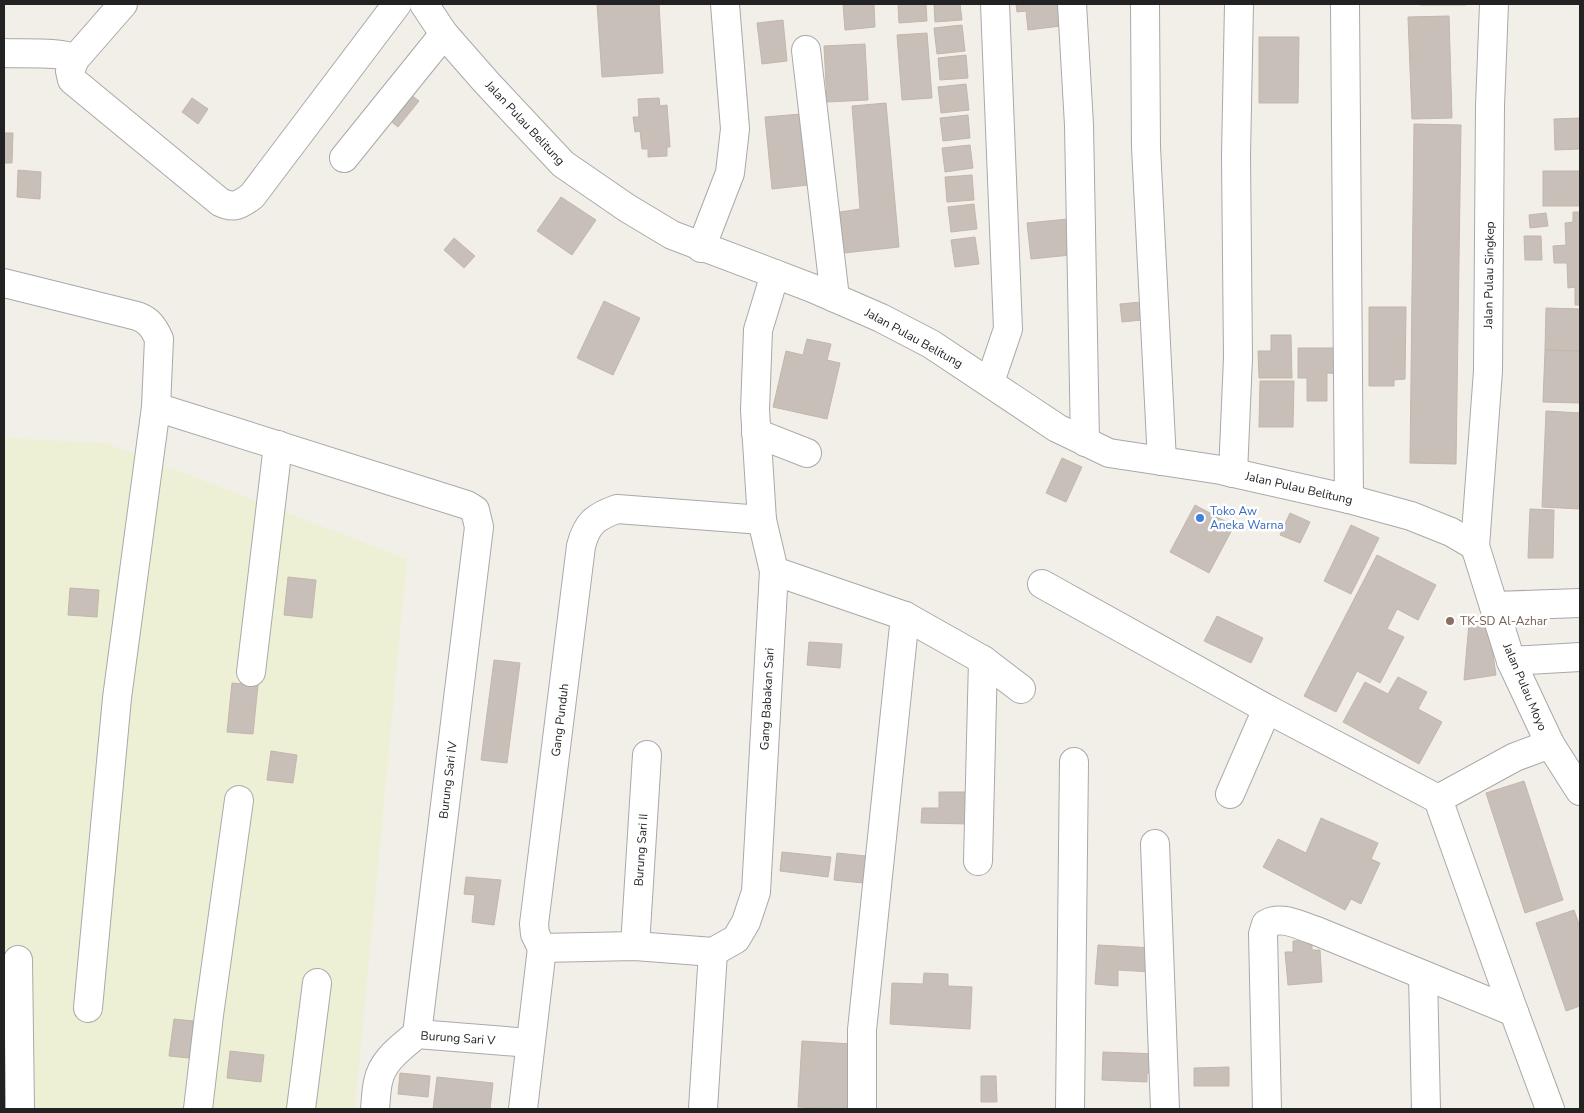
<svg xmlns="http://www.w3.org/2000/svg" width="1584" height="1113" font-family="'Nunito Sans',sans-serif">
	<rect width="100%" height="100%" fill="#f2efe9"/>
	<!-- farmland -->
	<polygon fill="#eef0d5" points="4,438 106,443 407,559 355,1109 4,1109"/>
	<!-- building -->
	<g fill="#c7bfb8" stroke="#c4b6ab">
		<polygon points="597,4 659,4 663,73 602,77"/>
		<polygon points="843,4 874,4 875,27 845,30"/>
		<polygon points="898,4 926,4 927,21 899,23"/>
		<polygon points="934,4 960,4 962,20 935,22"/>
		<polygon points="1016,4 1067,4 1069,25 1028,30 1026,11 1017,12"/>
		<rect x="1421" y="4" width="44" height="1"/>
		<polygon points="1449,16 1452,118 1412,119 1408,17"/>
		<polygon points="783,20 787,61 762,64 757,23"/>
		<polygon points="962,25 965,51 937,54 934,28"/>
		<polygon points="927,33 932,98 902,100 897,35"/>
		<polygon points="1259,37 1299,37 1298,103 1259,103"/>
		<polygon points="865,44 868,100 827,102 824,46"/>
		<polygon points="966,55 968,78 940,80 938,58"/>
		<polygon points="966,84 969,110 941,113 938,87"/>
		<polygon points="405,90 419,101 398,127 384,116"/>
		<polygon points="192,98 208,109 198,124 182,112"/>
		<polygon points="659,98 660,106 667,105 670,147 667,147 667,156 648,157 648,149 642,149 640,131 635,132 633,117 639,117 638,99"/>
		<polygon points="886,103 899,247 844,253 840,212 860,209 852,106"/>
		<polygon points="801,114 808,185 772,189 765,117"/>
		<polygon points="968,115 970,138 943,141 940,118"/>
		<polygon points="1580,118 1580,149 1555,150 1554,119"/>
		<polygon points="1414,124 1461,125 1456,464 1410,463"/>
		<polygon points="4,133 13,133 12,163 4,163"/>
		<polygon points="970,145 973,168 945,172 942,148"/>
		<polygon points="18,170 41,172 40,199 17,197"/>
		<rect x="1543" y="171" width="37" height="35"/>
		<polygon points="972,175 974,200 947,202 945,177"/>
		<polygon points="561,197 596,220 572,255 537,231"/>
		<polygon points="974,204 977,229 951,232 948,207"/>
		<polygon points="1573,212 1580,212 1580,305 1575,305 1575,287 1568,288 1567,263 1554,263 1553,246 1566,245 1565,223 1573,222"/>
		<polygon points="1546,213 1548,226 1530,228 1529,215"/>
		<polygon points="1068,219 1071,255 1031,259 1027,223"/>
		<polygon points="1524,236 1541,236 1542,260 1525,260"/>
		<polygon points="975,237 979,264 955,267 951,240"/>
		<polygon points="454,238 475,256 464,268 444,250"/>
		<polygon points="604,301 640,318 613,375 577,358"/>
		<polygon points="1141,302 1142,320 1122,322 1120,304"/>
		<polygon points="1369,307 1406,307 1405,379 1394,380 1394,386 1369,386"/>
		<polygon points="1546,308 1580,309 1580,351 1545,350"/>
		<polygon points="1271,335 1291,335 1292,378 1259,378 1258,351 1271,351"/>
		<polygon points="807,339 831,344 827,360 840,363 827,419 773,407 786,351 803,355"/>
		<polygon points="1298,348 1344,348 1344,374 1327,373 1327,401 1307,401 1307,378 1298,378"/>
		<polygon points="1545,350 1580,351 1580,403 1543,402"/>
		<polygon points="1260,381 1294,381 1293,427 1259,427"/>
		<polygon points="1546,411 1580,413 1580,509 1542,507"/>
		<polygon points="1062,458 1082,467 1066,502 1046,493"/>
		<polygon points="1195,505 1234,526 1209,573 1170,552"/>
		<polygon points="1530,509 1554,510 1553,558 1528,558"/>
		<polygon points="1290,513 1310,522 1300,543 1280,535"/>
		<polygon points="1351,525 1379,538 1351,594 1324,581"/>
		<polygon points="1377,555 1436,585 1418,620 1397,609 1387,629 1404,637 1380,683 1357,671 1336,712 1304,696"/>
		<polygon points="288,577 316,580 312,618 284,615"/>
		<polygon points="70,588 99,590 97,617 68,615"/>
		<polygon points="1217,616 1263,638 1251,663 1204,641"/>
		<polygon points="1488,620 1496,675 1464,680 1469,623"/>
		<polygon points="809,642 842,644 840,668 807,665"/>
		<polygon points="494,660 520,663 507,763 481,760"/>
		<polygon points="1398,677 1427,692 1418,709 1442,722 1419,764 1343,722 1365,682 1388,694"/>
		<polygon points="232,683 258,685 253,734 227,732"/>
		<polygon points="271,751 297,755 293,783 267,780"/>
		<polygon points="1524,781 1563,900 1525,913 1486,793"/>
		<polygon points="939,792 970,792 970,824 921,823 922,808 939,808"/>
		<polygon points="1321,818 1378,843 1371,859 1380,863 1361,904 1351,899 1345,910 1263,867 1278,839 1306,853"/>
		<polygon points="782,852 831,857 828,877 780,871"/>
		<polygon points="837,853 866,856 863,883 834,880"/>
		<polygon points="466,877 501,880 494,925 472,922 475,895 464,894"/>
		<polygon points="1574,910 1580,927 1580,1006 1566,1011 1536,923"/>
		<polygon points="1312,940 1312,950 1320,950 1322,982 1288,985 1285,952 1293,952 1293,941"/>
		<polygon points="1098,945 1153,948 1151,972 1118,970 1118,986 1095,984"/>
		<polygon points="924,973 948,974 948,986 972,987 970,1029 890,1024 892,983 923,984"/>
		<polygon points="174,1019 193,1021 193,1028 201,1029 197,1056 189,1054 189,1058 169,1056"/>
		<polygon points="802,1041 852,1044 848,1109 798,1107"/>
		<polygon points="230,1051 264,1055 261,1082 227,1078"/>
		<polygon points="1103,1052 1159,1054 1160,1073 1147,1073 1147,1082 1102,1080"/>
		<polygon points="1229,1067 1229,1086 1194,1086 1194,1068"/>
		<polygon points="400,1073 430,1076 428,1097 398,1094"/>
		<polygon points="981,1076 996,1076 997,1102 981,1102"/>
		<polygon points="437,1077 493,1083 490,1109 433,1109"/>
	</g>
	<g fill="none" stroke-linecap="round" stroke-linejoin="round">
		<!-- minor casing -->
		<g stroke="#a9a9a9" stroke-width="30">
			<g id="minor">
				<path d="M123,4L75,59L70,71L72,80L220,202C234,209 240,205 252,196L397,4"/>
				<polyline points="424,4 444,34 487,83 563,164 627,208 672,235 812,288 881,318 931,344 1057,428 1109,453 1221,470 1349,499 1411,516 1451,532 1475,546"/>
				<polyline points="1072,4 1079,125 1085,442"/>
				<polyline points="1145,4 1146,147 1162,461"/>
				<polyline points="1345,4 1349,499"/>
				<polyline points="1494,4 1490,106 1488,371 1475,546 1511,661 1550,744 1580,791"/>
				<polyline points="806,50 835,298"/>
				<path d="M4,53C20,54 63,51 75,59"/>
				<polyline points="344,158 444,34"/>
				<polyline points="701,248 730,173 735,129 725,4"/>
				<path d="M4,283L137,316C149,320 154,328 159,339L156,407L117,698L88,1008"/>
				<polyline points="990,382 1008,329 995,4"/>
				<polyline points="156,407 467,505 475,510 479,527 417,1034"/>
				<polyline points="756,433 807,453"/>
				<polyline points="1233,473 1238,358 1236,156 1239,4"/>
				<polyline points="774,571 905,616 983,660 1021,689"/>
				<polyline points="1042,584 1267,709 1438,799 1514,1012 1550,1109"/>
				<polyline points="1494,606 1580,603"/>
				<polyline points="1511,661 1580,657"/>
				<polyline points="251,672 278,445"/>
				<polyline points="1230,794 1267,709"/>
				<polyline points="1438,799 1515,757 1550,744"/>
				<polyline points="1155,844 1165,1109"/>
				<polyline points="978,861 983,660"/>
				<polyline points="635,946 647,755"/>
				<path d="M542,948L535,934L534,924L581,546C587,523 595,517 617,509L762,520"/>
				<polyline points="542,948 635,946 713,952"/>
				<polyline points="713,952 736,939 746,922 756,892 774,571 762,520 755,410 758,330 775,274"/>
				<polyline points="18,960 20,1109"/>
				<polyline points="1423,975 1426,1109"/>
				<polyline points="198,1109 209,1015 239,800"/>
				<polyline points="301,1109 317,983"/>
				<path d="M375,1109C376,1100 376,1091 378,1082C382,1060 402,1047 417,1034L530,1043"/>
				<polyline points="523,1109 542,948"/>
				<polyline points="703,1109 713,952"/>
				<polyline points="862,1109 862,1030 905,616"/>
				<polyline points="1070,1109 1074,762"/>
				<path d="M1267,1109L1263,934L1266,924C1281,915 1298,925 1314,930L1514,1012"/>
			</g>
		</g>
		<!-- minor -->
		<use href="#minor" stroke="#fff" stroke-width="28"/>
	</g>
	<!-- markers -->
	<circle fill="#3f7fe0" stroke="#fff" stroke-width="2" cx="1200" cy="518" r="5"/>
	<circle fill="#8d6e63" stroke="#fff" stroke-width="2" cx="1450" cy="621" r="5"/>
	<g text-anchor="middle" stroke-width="5" stroke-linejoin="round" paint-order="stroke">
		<!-- street labels -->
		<g font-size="12" fill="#222" stroke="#fff">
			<text transform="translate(525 123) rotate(47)" y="4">Jalan Pulau Belitung</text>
			<text transform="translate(1489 275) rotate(-89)" y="4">Jalan Pulau Singkep</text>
			<text transform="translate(914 338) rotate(29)" y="4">Jalan Pulau Belitung</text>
			<text transform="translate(1299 488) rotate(13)" y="4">Jalan Pulau Belitung</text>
			<text transform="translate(1525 687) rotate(67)" y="4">Jalan Pulau Moyo</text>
			<text transform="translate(767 699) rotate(-87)" y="4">Gang Babakan Sari</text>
			<text transform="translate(560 720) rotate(-83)" y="4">Gang Punduh</text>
			<text transform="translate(448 780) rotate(-83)" y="4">Burung Sari IV</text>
			<text transform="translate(641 850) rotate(-86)" y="4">Burung Sari II</text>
			<text transform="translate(458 1038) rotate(4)" y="4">Burung Sari V</text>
		</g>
		<!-- shop labels -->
		<g font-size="12" fill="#366cbe" stroke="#fff" text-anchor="start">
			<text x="1210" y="515">Toko Aw<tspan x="1210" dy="14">Aneka Warna</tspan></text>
		</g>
		<!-- education labels -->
		<g font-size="12" fill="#785e54" stroke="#fff" text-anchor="start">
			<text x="1460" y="625">TK-SD Al-Azhar</text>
		</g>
	</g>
	<!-- border -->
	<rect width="1584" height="1113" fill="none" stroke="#222222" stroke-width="10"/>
</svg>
